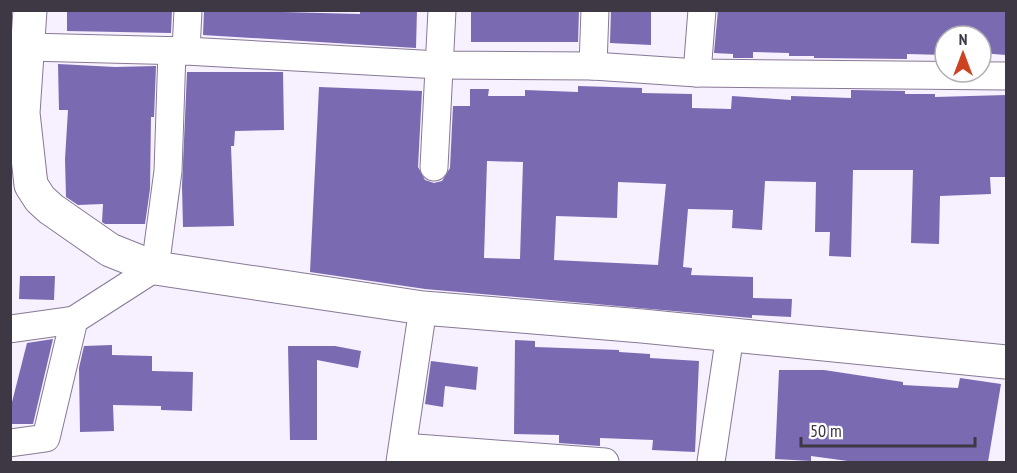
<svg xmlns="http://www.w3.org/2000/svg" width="1017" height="473" font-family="'PT Sans Narrow',sans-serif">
	<rect width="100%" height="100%" fill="#f7f0fe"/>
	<!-- building -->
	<g fill="#7a6ab2" fill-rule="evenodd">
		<polygon points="67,10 172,10 171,33 67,31"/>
		<polygon points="204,10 360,14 360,10 417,10 416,48 203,35"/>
		<polygon points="471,10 579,10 578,42 471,42"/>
		<polygon points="611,10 651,10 651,45 610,43"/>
		<polygon points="718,10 1006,10 1006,55 981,53 981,36 945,36 945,55 907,54 907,59 814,58 814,56 789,56 789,53 753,52 753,58 733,58 733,54 714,53"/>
		<polygon points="58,64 115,67 156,66 154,117 151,117 150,189 145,224 105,224 102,222 103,204 78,205 66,197 65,159 68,110 59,110"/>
		<polygon points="187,72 283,72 284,130 235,131 234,146 231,146 234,226 183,227 182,186"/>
		<path d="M578,86L642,88V93L692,94V108L731,109L732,96L791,100V96L851,98V90L905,91V94H935V97L1006,95V177H990L991,194L940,196L939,244L911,243L913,170H853L851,257L829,256L830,232H815L816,182L765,181L762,230L732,228L733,210L688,209L683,267L692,268L691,275L753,277V298L792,299L791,317L752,315V318L425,289L310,272L319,87L422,91L418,167L425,180L434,183L442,181L450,168L453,106H470V89H489L488,96H525V90L578,92ZM487,161L523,162L520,259L484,258ZM618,182L666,184L658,265L554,260L556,216L617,218Z"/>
		<polygon points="20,276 55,276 54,300 19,299"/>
		<polygon points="53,339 33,424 10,424 10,410 27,343"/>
		<polygon points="515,340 535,341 535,347 619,350 619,352 650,354 650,358 699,361 695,452 652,450 653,440 600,438 600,446 559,443 559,435 514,434"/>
		<polygon points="112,345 112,355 152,356 152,371 193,372 192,411 161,410 161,406 113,405 114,431 80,432 79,368 84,346"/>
		<polygon points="288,346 335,346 361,351 358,368 317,360 317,440 290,440"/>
		<polygon points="431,361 478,367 476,390 445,386 443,407 425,404"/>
		<polygon points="779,370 824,370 903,382 903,385 958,388 960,378 1001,384 988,462 855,462 811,456 811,461 775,459"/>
	</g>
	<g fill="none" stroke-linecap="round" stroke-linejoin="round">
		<!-- street casing -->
		<g stroke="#877996" stroke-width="29">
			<g id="street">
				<polyline points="27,47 186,51 439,65 593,66 697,73 1006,76"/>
				<polyline points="186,51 188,10"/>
				<polyline points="593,66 595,10"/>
				<polyline points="697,73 702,10"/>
				<polyline points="434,167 442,10"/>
				<polyline points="10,329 74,320"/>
				<polyline points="10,443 46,438 74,320 155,268 168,171 172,51"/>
				<polyline points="403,447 605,462"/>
				<polyline points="400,462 423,308"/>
				<polyline points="711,462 730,335"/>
			</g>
		</g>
		<!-- secondary casing -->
		<g stroke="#877996" stroke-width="35">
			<polyline id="secondary" points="30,10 23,113 31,185 40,199 51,209 110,250 155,268 423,308 642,326 1006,362"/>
		</g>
		<!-- street -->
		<use href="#street" stroke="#fff" stroke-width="27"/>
		<!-- secondary -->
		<use href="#secondary" stroke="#fff" stroke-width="33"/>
	</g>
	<!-- border -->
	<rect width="1017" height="473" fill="none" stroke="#3e3744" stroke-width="24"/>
	<!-- north arrow -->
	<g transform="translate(963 54)"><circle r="28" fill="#ffffff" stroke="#b2afb4" stroke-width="1.5"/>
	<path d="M0-4.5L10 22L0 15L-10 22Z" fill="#cd4322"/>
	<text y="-9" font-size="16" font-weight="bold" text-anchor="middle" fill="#3e3744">N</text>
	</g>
	<!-- scale -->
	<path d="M801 437v9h174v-9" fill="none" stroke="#3e3744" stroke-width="3"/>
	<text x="810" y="437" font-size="18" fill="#3e3744" stroke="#ffffff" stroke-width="4.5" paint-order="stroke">50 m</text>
</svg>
